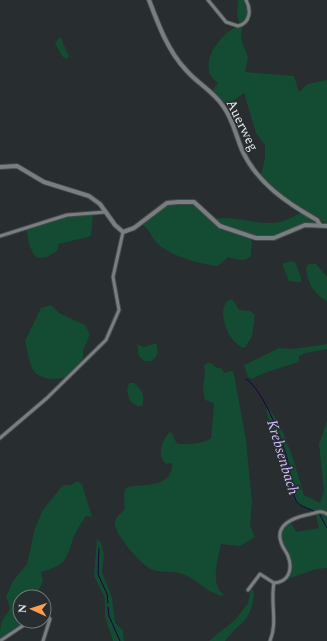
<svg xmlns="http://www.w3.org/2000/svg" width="327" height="641" font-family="Spectral,serif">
	<rect width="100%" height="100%" fill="#282d2f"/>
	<!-- green -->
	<g fill="#134c32">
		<path d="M238,0H246C248,10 250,18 240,24L237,16Z"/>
		<path d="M239,26L242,28L241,39L248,57L245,72L294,76L299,92L308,84L327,80V224L281,198L261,175L265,158V145L256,133L244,93L225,107L212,91L218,83C194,68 221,31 239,26Z"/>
		<polygon points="59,38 61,38 69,57 66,59 62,56 55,43"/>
		<path d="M192,203L211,220C233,213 257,227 280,222C287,220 294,216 301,213L315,221L316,223L274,237L252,236L251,256C245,263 237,259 228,257L218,266C200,264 163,255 153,238C149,231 149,230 142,224L169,204Z"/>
		<polygon points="93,214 91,236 59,244 57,251 47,257 37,258 33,253 29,244 26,228 68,216"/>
		<polygon points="291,261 295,262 301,277 301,282 289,281 282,264"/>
		<path d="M308,264H316L327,277V301C314,295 307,282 306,268Z"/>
		<path d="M232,299L239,310L250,311L255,315L252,336L245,348C230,347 212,305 232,299Z"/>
		<path d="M51,305L59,313L85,325L90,334L83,351V362C78,366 74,372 69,375C59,382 37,380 32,368C29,360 27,350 25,341L41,308Z"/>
		<path d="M156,343C160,354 156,363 144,361L139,356L137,344L144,347Z"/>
		<polygon points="327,344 327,349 306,353 299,356 299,362 264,373 252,379 248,377 244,365 279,348 293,349"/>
		<path d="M207,363H211L217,368H221L224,373L232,371L234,374L246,440L252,503L250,525L255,537L240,546L221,544C218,560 209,585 225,596C209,595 197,579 182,574C172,570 161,574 151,569C141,565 117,536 115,525C114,518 120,514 124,510C126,503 122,494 126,489C131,481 174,493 172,463L166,464C156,455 162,440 170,432C174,435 174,440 177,443C183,446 207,443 211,438L214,405L213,403L205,400L203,389L205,373L204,366Z"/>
		<path d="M129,383H134C141,389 146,396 142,406H137L130,401L127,391Z"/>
		<path d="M266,408C282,415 299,478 304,495L320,503L324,491L319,444L327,421V568L316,569L288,579C300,556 266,543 290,521L296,532L319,528L315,512L298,504L294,499L282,448L268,418Z"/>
		<path d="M77,481L82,484L92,517L86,516C82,522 77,529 74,536C66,559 67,565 41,572L43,580L36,597H20V621H28L0,640C0,635 0,628 1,624C6,610 14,614 6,597L13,581L27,564L35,528L43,510L63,485H71Z"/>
		<polygon points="97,539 101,543 104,555 102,572 112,598 115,623 123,630 124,641 113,641 105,617 105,598 94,576"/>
		<path d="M251,589L254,591C252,623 241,620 225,641H209L235,620L248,603Z"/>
	</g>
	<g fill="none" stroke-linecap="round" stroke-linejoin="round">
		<!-- stream -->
		<g stroke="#1e0042" stroke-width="1">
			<path d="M246,379C263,388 286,448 289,467C291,475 292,496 297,502C301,507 311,509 316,512"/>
			<polyline points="319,513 327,528"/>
			<polyline points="99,548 98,574 107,594 108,603"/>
			<polyline points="108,607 109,616 120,641"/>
		</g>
		<!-- minor casing -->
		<g stroke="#44484a" stroke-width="5">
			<g id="minor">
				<path d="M208,0L226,22L238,26C251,23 251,9 246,0"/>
				<polyline points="0,236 67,215 106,212"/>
				<polyline points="0,438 47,398 106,340 119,310 113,277 123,232"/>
				<path d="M248,590L260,574L274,583C289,582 293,569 288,556C286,551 282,547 281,542C275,525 293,518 306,515C314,514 320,509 327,514"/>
				<polyline points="0,641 30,621"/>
				<polyline points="43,641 50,619 47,615 44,614"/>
				<path d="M270,641C278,622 270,603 274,583"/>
			</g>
		</g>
		<!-- tertiary casing -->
		<g stroke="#44484a" stroke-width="6">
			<g id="tertiary">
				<path d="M149,0C158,24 168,51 186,70C197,83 213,91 223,106C233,119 236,136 242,150C257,183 287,203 317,220L320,225"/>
				<polyline points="0,167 17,166 44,182 89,196 100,204 115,225 123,232 134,228 167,203 178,202 194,202 220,226 256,238 274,238 305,225 327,226"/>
			</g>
		</g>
		<!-- minor -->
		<use href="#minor" stroke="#797e81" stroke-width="3"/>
		<!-- tertiary -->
		<use href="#tertiary" stroke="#797e81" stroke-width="4"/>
	</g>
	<g text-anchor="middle" stroke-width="3.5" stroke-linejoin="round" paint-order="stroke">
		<!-- street labels -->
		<g font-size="14" fill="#e6e9ea" stroke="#282d2f">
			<text transform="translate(243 125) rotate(64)" y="5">Auerweg</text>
		</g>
		<!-- water labels -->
		<g font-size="15" font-style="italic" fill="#d0bffd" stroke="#282d2f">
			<text transform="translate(283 457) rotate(73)" y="5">Krebsenbach</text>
		</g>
	</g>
	<!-- north arrow -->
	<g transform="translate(32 609) rotate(273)"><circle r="19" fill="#282d2f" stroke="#74787a"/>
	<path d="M0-3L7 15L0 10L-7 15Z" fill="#fc9e52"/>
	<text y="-6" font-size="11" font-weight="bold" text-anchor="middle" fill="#e6e9ea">N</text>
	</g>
</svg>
